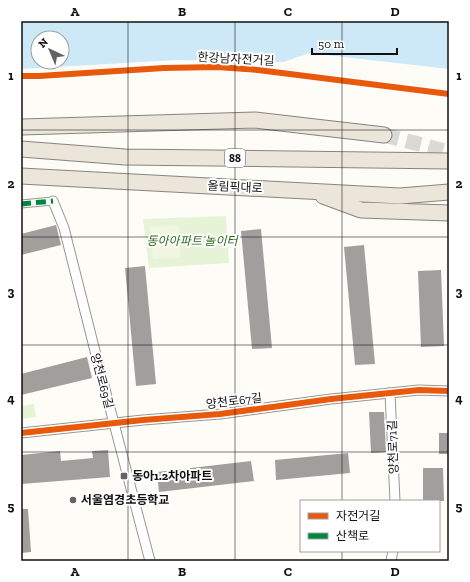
<svg xmlns="http://www.w3.org/2000/svg" width="470" height="582" font-family="'Zilla Slab','Noto Sans KR',serif">
	<rect width="100%" height="100%" fill="#fdfcf7"/>
	<!-- green -->
	<g fill="#e7f3d7">
		<polygon points="226,216 229,263 149,268 143,219"/>
		<polygon points="34,404 36,417 21,419 21,406"/>
	</g>
	<!-- pitch -->
	<polygon fill="#f0f6e1" points="178,225 181,257 153,259 150,227"/>
	<!-- water -->
	<path fill="#cde8f7" fill-rule="evenodd" d="M21,21H449V69L309,53L284,62L176,60L21,69ZM38,38H62V62H38Z"/>
	<!-- building -->
	<g fill="#a19f9c">
		<polygon points="56,225 61,245 21,255 21,234"/>
		<polygon points="261,229 272,348 252,349 241,231"/>
		<polygon points="364,245 375,364 355,365 344,247"/>
		<polygon points="145,266 156,384 136,386 125,268"/>
		<polygon points="441,270 444,346 421,347 418,271"/>
		<polygon points="87,357 92,378 21,395 21,374"/>
		<polygon points="369,412 384,412 386,452 371,453"/>
		<rect x="439" y="433" width="10" height="21"/>
		<polygon points="108,450 110,477 21,484 21,455 60,451 61,461 93,458 92,451"/>
		<polygon points="348,453 350,473 276,480 275,460"/>
		<polygon points="251,461 254,481 159,492 157,472"/>
		<polygon points="423,468 443,468 444,501 423,501"/>
		<polygon points="21,509 28,509 31,552 21,553"/>
	</g>
	<g fill="none" stroke-linecap="round" stroke-linejoin="round">
		<!-- trunk-tunnel -->
		<polyline stroke="#dad9d4" stroke-width="15" stroke-dasharray="15 8" stroke-linecap="butt" points="384,135 449,152"/>
		<!-- pedestrian casing -->
		<g stroke="#979795" stroke-width="9">
			<polyline id="pedestrian" points="21,204 53,201"/>
		</g>
		<!-- minor casing -->
		<g stroke="#979795" stroke-width="11">
			<g id="minor">
				<polyline points="53,201 64,228 94,347 150,561"/>
				<polyline points="390,393 395,501"/>
				<polyline points="21,433 143,420 220,414 331,399 419,390 449,391"/>
				<polyline points="391,561 393,551"/>
			</g>
		</g>
		<!-- trunk casing -->
		<g stroke="#858482" stroke-width="17">
			<g id="trunk">
				<polyline points="21,127 255,120 384,135"/>
				<polyline points="21,149 125,157 449,161"/>
				<polyline points="21,176 400,196 449,192"/>
				<polyline points="323,196 361,210 449,213"/>
			</g>
		</g>
		<!-- pedestrian -->
		<use href="#pedestrian" stroke="#fffffe" stroke-width="7"/>
		<!-- minor -->
		<use href="#minor" stroke="#fffffe" stroke-width="9"/>
		<!-- trunk -->
		<use href="#trunk" stroke="#ece5da" stroke-width="15"/>
		<!-- quiet -->
		<polyline stroke="#00873e" stroke-width="5" stroke-dasharray="10 5" stroke-linecap="butt" points="21,204 53,201"/>
		<!-- cycleway casing -->
		<g stroke="#fff" stroke-width="8">
			<g id="cycleway">
				<polyline points="21,76 39,76 164,68 217,67 258,70 449,94"/>
				<polyline points="21,433 143,420 220,414 331,399 419,390 449,391"/>
			</g>
		</g>
		<!-- cycleway -->
		<use href="#cycleway" stroke="#e8590c" stroke-width="6"/>
	</g>
	<!-- grid -->
	<path fill="none" stroke="#111" stroke-width="1" stroke-opacity="0.55" d="M128,21V561M235,21V561M342,21V501M21,130H449M21,237H449M21,345H449M21,452H449M342,551V561"/>
	<!-- markers -->
	<g fill="#646362" stroke="#fff" stroke-width="1.5">
		<rect x="120" y="472" width="8" height="8" rx="2"/>
		<circle cx="73" cy="500" r="4"/>
	</g>
	<g text-anchor="middle" stroke-width="4" stroke-linejoin="round" paint-order="stroke">
		<!-- shield labels -->
		<rect fill="#fff" stroke="#585858" stroke-width="1" x="225" y="149" width="20" height="18" rx="3"/>
		<g font-size="11" font-weight="bold" fill="#111">
			<text x="235" y="162">88</text>
		</g>
		<!-- street labels -->
		<g font-size="12" fill="#111" stroke="#fff">
			<text transform="translate(236 59) rotate(3)" y="4">한강남자전거길</text>
			<text transform="translate(235 187) rotate(3)" y="4">올림픽대로</text>
			<text transform="translate(102 381) rotate(75)" y="4">양천로69길</text>
			<text transform="translate(234 401) rotate(-7)" y="4">양천로67길</text>
			<text transform="translate(393 447) rotate(-92)" y="4">양천로71길</text>
		</g>
		<!-- park labels -->
		<g font-size="12" font-style="italic" fill="#2f6b1f" stroke="#fff">
			<text x="192" y="245">동아아파트 놀이터</text>
		</g>
		<!-- poi labels -->
		<g font-size="12" font-weight="bold" fill="#111" stroke="#fff" text-anchor="start">
			<text x="132" y="480">동아1.2차아파트</text>
			<text x="81" y="504">서울염경초등학교</text>
		</g>
	</g>
	<!-- border -->
	<rect width="470" height="582" fill="none" stroke="#ffffff" stroke-width="44"/>
	<!-- legend -->
	<rect x="300" y="500" width="140" height="52" fill="#ffffff" stroke="#a0a0a0"/>
	<rect x="308" y="513" width="20" height="6" fill="#e8590c" stroke="#a0a0a0"/>
	<text x="336" y="520" font-size="12" fill="#111111">자전거길</text>
	<rect x="308" y="533" width="20" height="6" fill="#00873e" stroke="#a0a0a0"/>
	<text x="336" y="540" font-size="12" fill="#111111">산책로</text>
	<!-- north arrow -->
	<g transform="translate(50 50) rotate(316)"><circle r="19" fill="#ffffff" stroke="#a0a0a0"/>
	<path d="M0-3L7 15L0 10L-7 15Z" fill="#646362"/>
	<text y="-6" font-size="11" font-weight="bold" text-anchor="middle" fill="#111111">N</text>
	</g>
	<!-- scale -->
	<path d="M312 48v6h85v-6" fill="none" stroke="#111111" stroke-width="2"/>
	<text x="318" y="48" font-size="12" fill="#111111" stroke="#ffffff" stroke-width="3" paint-order="stroke">50 m</text>
	<rect x="22" y="22" width="426" height="538" fill="none" stroke="#111" stroke-width="1.5"/>
	<g font-size="13" text-anchor="middle" font-weight="bold" fill="#111">
		<text x="75" y="16">A</text>
		<text x="182" y="16">B</text>
		<text x="288" y="16">C</text>
		<text x="395" y="16">D</text>
		<text x="11" y="80">1</text>
		<text x="459" y="80">1</text>
		<text x="11" y="188">2</text>
		<text x="459" y="188">2</text>
		<text x="11" y="296">3</text>
		<text x="459" y="296">3</text>
		<text x="11" y="403">4</text>
		<text x="459" y="403">4</text>
		<text x="11" y="511">5</text>
		<text x="459" y="511">5</text>
		<text x="75" y="576">A</text>
		<text x="182" y="576">B</text>
		<text x="288" y="576">C</text>
		<text x="395" y="576">D</text>
	</g>
</svg>
